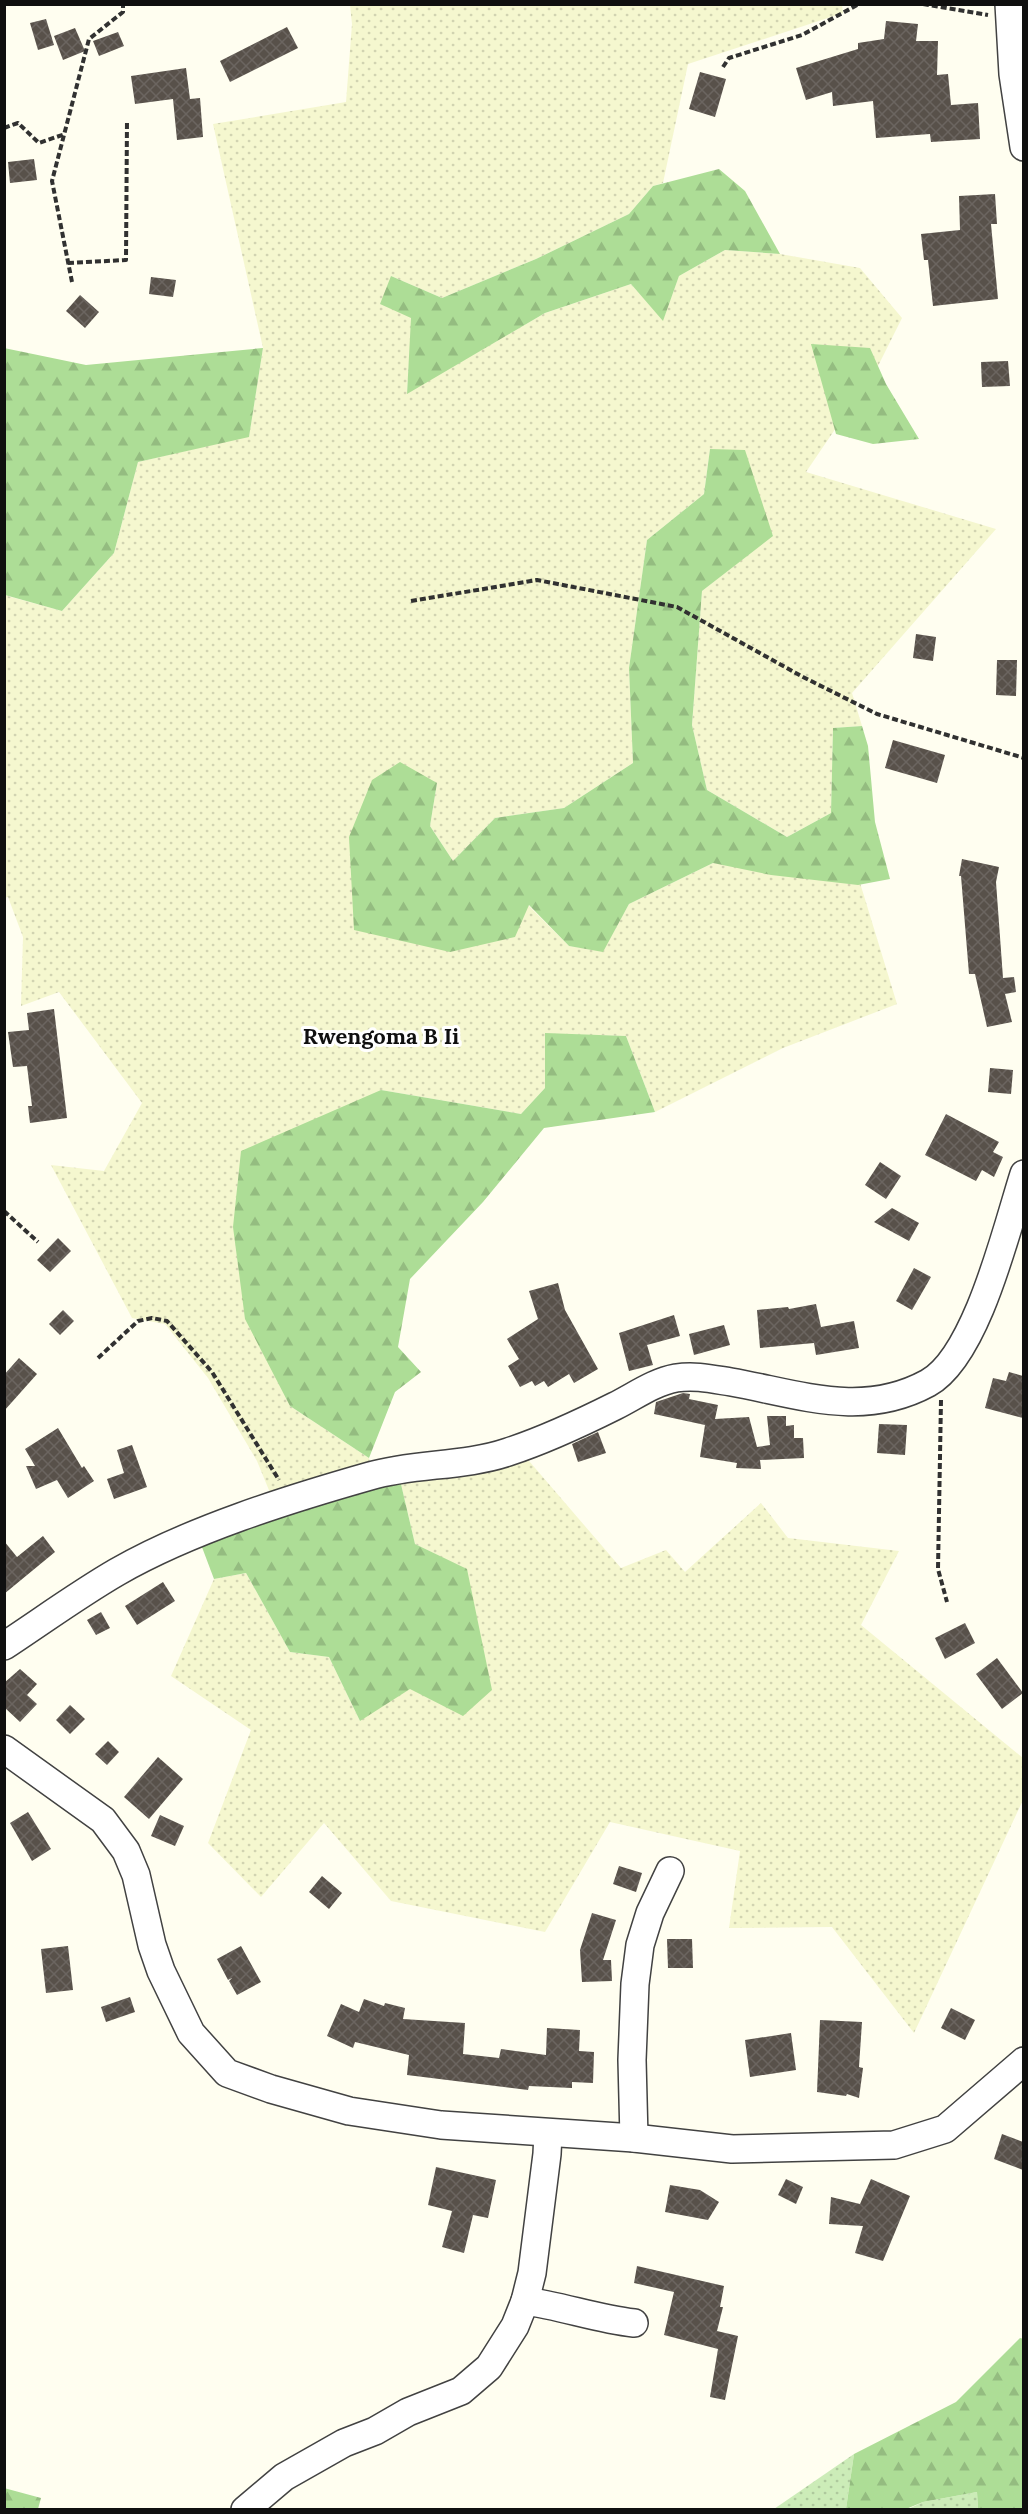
<svg xmlns="http://www.w3.org/2000/svg" width="1028" height="2514" font-family="Lora,serif">
	<defs>
		<pattern id="farmland-dots" width="8" height="8" patternUnits="userSpaceOnUse" patternTransform="scale(1.5)"><rect width="8" height="8" fill="#f5f7cf"/><path d="M2 2h.1M6 6h.1" fill="none" stroke="#d1d3b1" stroke-width="1.8" stroke-linecap="round"/></pattern>
		<pattern id="grass-dots" width="8" height="8" patternUnits="userSpaceOnUse" patternTransform="scale(1.5)"><rect width="8" height="8" fill="#ccecb8"/><path d="M2 2h.1M6 6h.1" fill="none" stroke="#aec99d" stroke-width="1.8" stroke-linecap="round"/></pattern>
		<pattern id="forest-firs" width="22" height="20" patternUnits="userSpaceOnUse" patternTransform="scale(1.5)"><rect width="22" height="20" fill="#addd96"/><path d="M5 1l3.5 6h-7zM16 11l3.5 6h-7z" fill="#94bc80"/></pattern>
		<pattern id="building-cross-hatch" width="8" height="8" patternUnits="userSpaceOnUse" patternTransform="scale(1.5)"><rect width="8" height="8" fill="#58514a"/><path d="M0 0l8 8M0 8l8-8" fill="none" stroke="#6b6560"/></pattern>
	</defs>
	<rect width="100%" height="100%" fill="#fffef0"/>
	<!-- farmland -->
	<g fill="url(#farmland-dots)">
		<polygon points="350,5 842,5 843,13 688,64 663,183 653,186 629,214 536,259 442,298 391,276 412,318 407,393 545,313 631,284 663,320 679,276 725,250 780,254 860,268 902,318 878,366 806,472 996,529 852,693 862,726 833,728 831,813 787,837 707,790 692,725 702,591 773,535 710,449 704,494 647,540 629,668 633,763 564,808 495,818 453,861 430,826 437,783 349,837 528,905 569,946 603,951 629,904 713,863 857,873 897,1004 783,1048 655,1112 626,1036 545,1034 545,1088 521,1114 381,1090 290,1406 369,1458 373,1471 273,1500 257,1461 208,1378 165,1324 132,1318 51,1165 104,1171 142,1103 59,992 21,1006 23,937 8,897 4,898 4,595 62,611 114,553 138,462 249,436 263,348 213,124 346,102 352,24"/>
		<polygon points="517,1447 621,1568 666,1550 685,1572 761,1503 788,1538 899,1551 861,1625 1023,1758 1023,1800 914,2033 832,1927 729,1928 740,1851 610,1822 545,1932 391,1901 324,1823 261,1897 208,1843 251,1730 171,1676 214,1579 246,1573 290,1652 329,1657 360,1721 467,1570 415,1544 397,1467"/>
	</g>
	<!-- grass -->
	<g fill="url(#grass-dots)">
		<polygon points="854,2454 846,2509 774,2509"/>
		<polygon points="977,2492 978,2509 906,2510 923,2502"/>
	</g>
	<!-- forest -->
	<g fill="url(#forest-firs)">
		<polygon points="719,169 745,191 780,254 725,250 679,276 663,321 631,284 545,313 407,394 411,318 380,304 391,276 442,298 536,259 629,214 653,186"/>
		<polygon points="811,344 870,348 886,384 919,439 873,444 836,434"/>
		<polygon points="4,348 86,365 263,348 249,437 138,462 114,553 62,611 5,595"/>
		<polygon points="710,449 745,450 773,536 702,591 692,725 707,790 787,837 831,813 833,728 862,726 868,746 875,822 890,879 858,885 771,875 713,863 629,904 603,952 569,946 529,905 515,937 450,952 354,930 349,837 372,780 400,762 437,783 430,826 453,861 495,818 564,808 633,763 629,668 647,540 704,494"/>
		<polygon points="545,1033 626,1036 655,1112 544,1128 483,1202 410,1279 398,1347 421,1372 395,1392 369,1458 290,1406 245,1319 233,1227 241,1151 381,1090 521,1114 545,1088"/>
		<polygon points="397,1467 415,1544 467,1569 492,1690 463,1716 410,1689 360,1721 329,1657 290,1652 246,1573 214,1579 194,1526"/>
		<polygon points="1020,2338 1024,2339 1023,2509 978,2509 977,2492 923,2502 906,2509 846,2509 854,2454 956,2402"/>
		<polygon points="4,2488 41,2498 38,2509 5,2509"/>
	</g>
	<!-- building -->
	<g fill="url(#building-cross-hatch)">
		<polygon points="46,19 54,45 38,50 30,23"/>
		<polygon points="886,21 918,24 916,41 938,41 937,75 948,74 951,105 978,103 980,139 931,142 930,134 876,138 873,101 833,106 832,92 806,100 796,68 858,49 858,43 884,39"/>
		<polygon points="287,27 298,48 230,82 220,61"/>
		<polygon points="75,28 85,51 63,60 54,36"/>
		<polygon points="118,32 124,46 99,56 93,41"/>
		<polygon points="186,68 190,99 200,98 203,137 177,140 173,99 135,104 131,76"/>
		<polygon points="700,72 726,79 715,117 689,109"/>
		<polygon points="34,159 37,180 10,183 8,162"/>
		<polygon points="995,194 997,224 991,224 998,299 933,306 928,260 924,260 921,234 960,230 959,196"/>
		<polygon points="151,277 176,280 173,297 149,294"/>
		<polygon points="80,295 99,312 85,328 66,311"/>
		<polygon points="1008,361 1010,386 982,387 981,362"/>
		<polygon points="916,634 936,637 933,661 913,658"/>
		<polygon points="997,660 1017,660 1016,696 996,695"/>
		<polygon points="893,740 945,755 937,783 885,768"/>
		<polygon points="962,859 999,867 996,882 1003,978 1014,977 1016,992 1005,994 1012,1022 987,1027 975,974 969,974 961,876 959,876"/>
		<polygon points="54,1009 67,1118 30,1123 28,1106 32,1106 27,1066 13,1067 8,1032 29,1030 27,1013"/>
		<polygon points="990,1068 1013,1070 1011,1094 988,1092"/>
		<polygon points="946,1114 999,1142 993,1152 1003,1157 994,1177 982,1170 976,1181 925,1155"/>
		<polygon points="880,1162 901,1176 886,1199 865,1185"/>
		<polygon points="892,1208 919,1223 909,1241 874,1222"/>
		<polygon points="58,1238 71,1251 50,1272 37,1260"/>
		<polygon points="914,1268 931,1277 912,1310 896,1301"/>
		<polygon points="558,1283 565,1310 598,1369 574,1383 569,1374 548,1387 544,1381 535,1386 532,1381 520,1387 508,1366 519,1359 507,1339 538,1319 529,1291"/>
		<polygon points="816,1304 821,1327 854,1321 859,1348 816,1355 814,1343 760,1348 757,1310 788,1307 789,1309"/>
		<polygon points="63,1310 74,1321 60,1335 49,1324"/>
		<polygon points="674,1315 680,1336 647,1345 653,1365 629,1371 619,1333"/>
		<polygon points="724,1325 730,1345 694,1355 689,1334"/>
		<polygon points="19,1358 37,1374 4,1411 4,1375"/>
		<polygon points="1009,1372 1023,1376 1023,1418 985,1408 993,1378 1006,1381"/>
		<polygon points="683,1393 690,1394 689,1399 718,1405 715,1419 749,1417 757,1447 770,1445 767,1416 786,1416 786,1426 794,1425 794,1438 803,1438 804,1458 760,1460 761,1469 736,1468 737,1463 700,1457 705,1425 654,1414 656,1402"/>
		<polygon points="879,1424 907,1425 905,1455 877,1453"/>
		<polygon points="58,1428 82,1468 84,1466 94,1481 68,1498 57,1480 36,1489 26,1466 35,1466 25,1449"/>
		<polygon points="598,1432 606,1453 578,1462 572,1444"/>
		<polygon points="132,1445 147,1487 114,1499 107,1479 124,1473 117,1450"/>
		<polygon points="43,1536 55,1552 4,1594 4,1541 17,1557"/>
		<polygon points="163,1582 175,1601 137,1625 125,1606"/>
		<polygon points="101,1612 110,1628 96,1635 87,1620"/>
		<polygon points="965,1623 975,1643 945,1659 935,1638"/>
		<polygon points="997,1658 1023,1693 1002,1709 976,1674"/>
		<polygon points="20,1669 37,1684 27,1695 37,1704 20,1722 4,1707 4,1683"/>
		<polygon points="70,1705 85,1719 70,1734 56,1720"/>
		<polygon points="108,1741 119,1752 107,1765 95,1754"/>
		<polygon points="158,1757 183,1779 149,1819 124,1797"/>
		<polygon points="28,1812 51,1849 32,1861 10,1823"/>
		<polygon points="160,1815 184,1826 175,1846 151,1836"/>
		<polygon points="619,1866 642,1873 636,1892 613,1884"/>
		<polygon points="322,1876 342,1893 329,1909 309,1892"/>
		<polygon points="592,1913 616,1920 603,1960 611,1960 612,1981 582,1982 580,1950"/>
		<polygon points="667,1939 692,1939 693,1968 668,1968"/>
		<polygon points="68,1946 73,1990 46,1993 41,1949"/>
		<polygon points="241,1946 261,1982 237,1995 229,1981 232,1978 228,1980 217,1959"/>
		<polygon points="130,1997 135,2012 106,2022 101,2007"/>
		<polygon points="364,1999 384,2006 385,2003 405,2008 403,2019 465,2023 463,2054 499,2058 501,2049 546,2055 547,2028 580,2030 579,2051 594,2052 593,2083 572,2082 572,2088 529,2086 528,2090 407,2075 409,2055 355,2042 353,2048 327,2036 341,2004 359,2012"/>
		<polygon points="951,2008 975,2020 965,2040 941,2028"/>
		<polygon points="820,2020 862,2022 859,2067 863,2068 859,2098 847,2094 846,2096 817,2092"/>
		<polygon points="791,2033 796,2070 750,2077 745,2040"/>
		<polygon points="1002,2134 1023,2142 1023,2170 994,2159"/>
		<polygon points="436,2167 496,2180 488,2218 473,2215 464,2253 442,2247 452,2211 428,2205"/>
		<polygon points="786,2179 803,2187 796,2204 778,2195"/>
		<polygon points="871,2179 910,2196 883,2261 855,2253 863,2226 829,2224 831,2197 860,2204"/>
		<polygon points="670,2185 700,2190 719,2202 708,2220 665,2212"/>
		<polygon points="637,2266 724,2286 720,2307 723,2307 717,2331 738,2336 725,2400 710,2397 718,2349 664,2335 674,2292 634,2283"/>
	</g>
	<g fill="none" stroke-linecap="round" stroke-linejoin="round">
		<!-- minor casing -->
		<g stroke="#424242" stroke-width="30">
			<g id="minor">
				<polyline points="1009,4 1013,74 1024,147"/>
				<path d="M4,1646C42,1621 79,1594 117,1572C190,1530 289,1499 370,1476C415,1463 464,1467 508,1452C545,1440 581,1423 615,1406C635,1396 654,1382 676,1378C695,1375 712,1379 731,1382C799,1394 862,1419 928,1383C977,1356 1007,1227 1024,1174"/>
				<polyline points="4,1749 103,1820 126,1851 136,1875 152,1945 161,1971 191,2033 227,2073 271,2089 349,2111 441,2125 634,2138 732,2149 894,2145 945,2129 1024,2061"/>
				<polyline points="634,2138 632,2060 635,1984 640,1945 650,1913 670,1871"/>
				<path d="M525,2301C562,2306 597,2319 634,2323"/>
				<polyline points="245,2510 284,2477 344,2443 375,2431 408,2412 461,2391 489,2367 515,2326 525,2301 532,2273 547,2154 548,2133"/>
			</g>
		</g>
		<!-- path -->
		<g stroke="#313131" stroke-width="4" stroke-dasharray="6 3" stroke-linecap="butt">
			<polyline points="923,4 988,15"/>
			<polyline points="723,67 729,58 802,35 859,4"/>
			<polyline points="4,128 18,123 39,143 65,134"/>
			<polyline points="68,263 126,260 127,120"/>
			<polyline points="72,282 52,181 89,39 123,12 123,4"/>
			<polyline points="411,601 537,580 677,607 803,677 877,714 1024,758"/>
			<polyline points="4,1211 38,1242"/>
			<polyline points="98,1358 138,1321 152,1318 167,1321 212,1372 279,1480"/>
			<polyline points="941,1400 938,1569 947,1602"/>
		</g>
		<!-- minor -->
		<use href="#minor" stroke="#fff" stroke-width="27"/>
	</g>
	<g text-anchor="middle" stroke-width="6" stroke-linejoin="round" paint-order="stroke">
		<!-- quarter labels -->
		<g font-size="22" font-weight="bold" fill="#0f0f0f" stroke="#fff">
			<text x="381" y="1044">Rwengoma B Ii</text>
		</g>
	</g>
	<!-- border -->
	<rect width="1028" height="2514" fill="none" stroke="#0f0f0f" stroke-width="12"/>
</svg>
